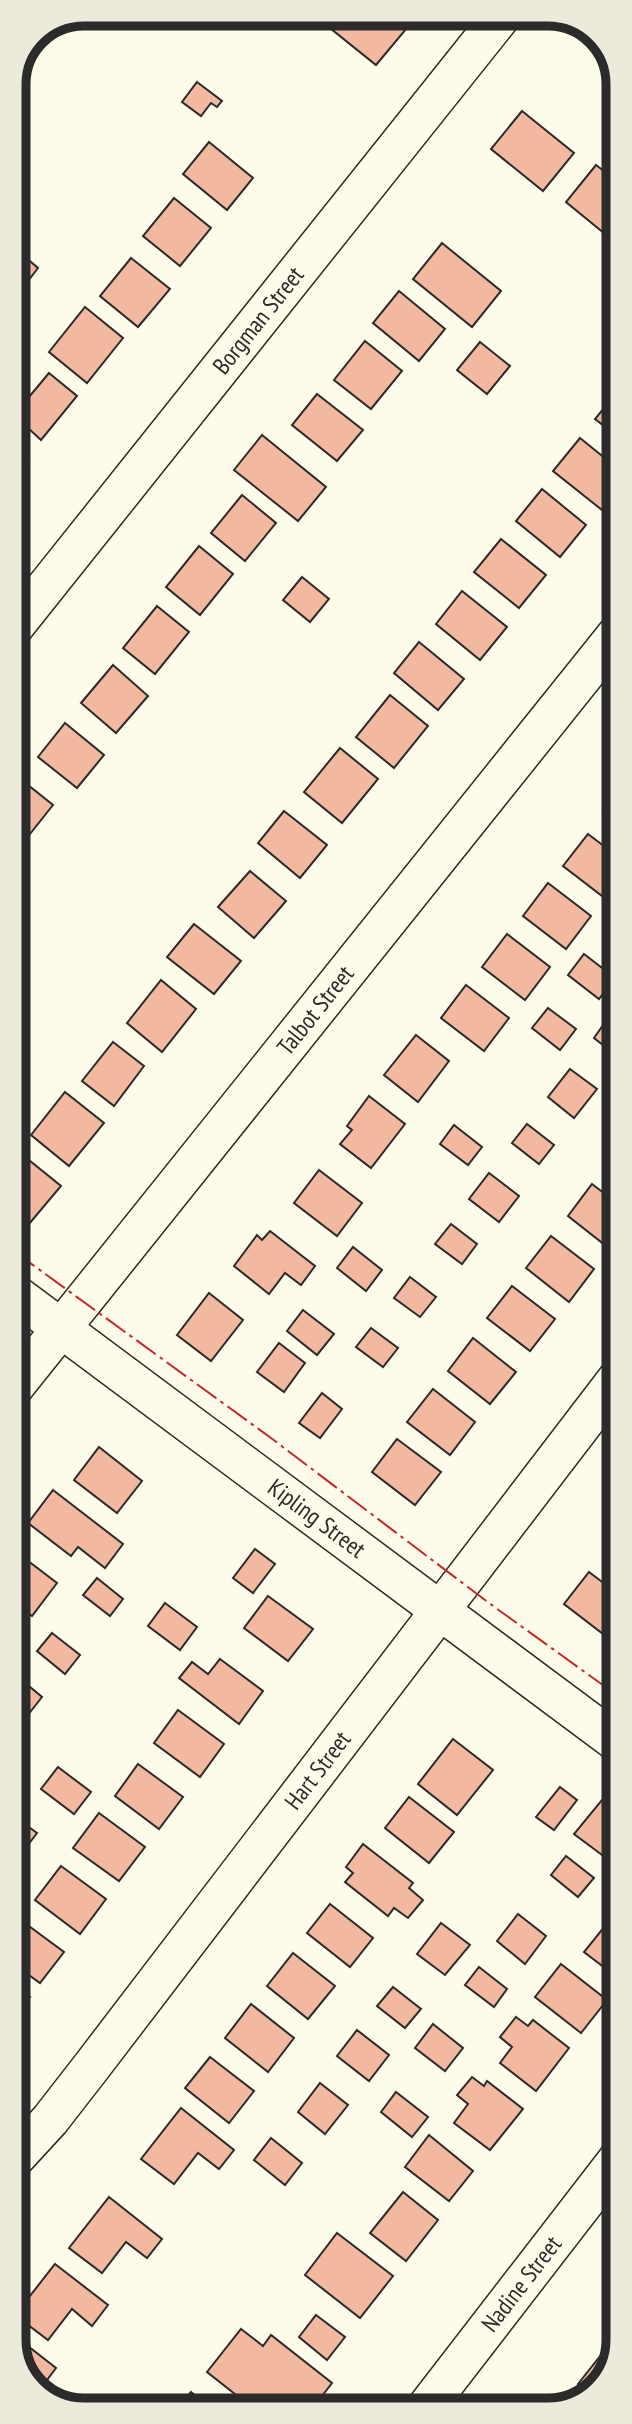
<svg xmlns="http://www.w3.org/2000/svg" width="632" height="2424" font-family="'PT Sans Narrow',sans-serif">
	<rect width="100%" height="100%" fill="#fdfbea"/>
	<!-- building -->
	<g fill="#f2b8a0" stroke="#2b2b2b" stroke-width="2">
		<polygon points="333,14 390,14 407,28 376,65 325,24"/>
		<polygon points="197,82 222,101 217,107 211,103 201,116 182,102"/>
		<polygon points="522,111 574,153 543,191 491,149"/>
		<polygon points="209,142 253,178 227,210 183,174"/>
		<polygon points="596,165 617,181 616,243 566,202"/>
		<polygon points="174,198 211,228 180,266 143,236"/>
		<polygon points="442,243 501,291 472,327 413,279"/>
		<polygon points="18,251 38,268 21,290 14,284 14,255"/>
		<polygon points="131,258 170,289 138,327 100,296"/>
		<polygon points="399,291 445,329 419,361 373,323"/>
		<polygon points="85,307 123,338 87,383 49,352"/>
		<polygon points="365,341 402,371 371,409 334,380"/>
		<polygon points="480,342 510,366 487,394 457,370"/>
		<polygon points="49,373 77,396 41,440 14,415"/>
		<polygon points="617,392 617,436 595,419"/>
		<polygon points="317,394 363,430 337,461 292,425"/>
		<polygon points="262,435 326,487 298,521 234,470"/>
		<polygon points="580,438 617,468 617,491 602,510 553,471"/>
		<polygon points="14,445 29,457 14,475"/>
		<polygon points="542,489 586,525 560,557 516,521"/>
		<polygon points="242,495 276,523 245,561 211,533"/>
		<polygon points="501,539 546,575 519,608 474,572"/>
		<polygon points="199,546 233,574 200,615 166,587"/>
		<polygon points="302,577 329,599 310,622 283,600"/>
		<polygon points="462,591 507,627 480,660 436,624"/>
		<polygon points="157,606 189,632 155,674 123,648"/>
		<polygon points="419,642 464,679 438,710 394,673"/>
		<polygon points="113,665 148,696 116,733 81,703"/>
		<polygon points="390,695 428,726 394,768 356,737"/>
		<polygon points="65,723 104,755 77,788 38,757"/>
		<polygon points="340,748 378,779 342,823 304,792"/>
		<polygon points="18,777 53,805 18,849 14,847 14,782"/>
		<polygon points="617,795 617,826 603,814"/>
		<polygon points="284,811 327,845 300,878 258,843"/>
		<polygon points="588,834 617,856 617,885 606,899 563,866"/>
		<polygon points="250,871 286,901 254,938 218,907"/>
		<polygon points="548,883 591,916 566,949 523,916"/>
		<polygon points="194,924 241,961 214,994 167,957"/>
		<polygon points="507,934 550,967 525,1000 482,967"/>
		<polygon points="584,954 615,978 599,999 568,975"/>
		<polygon points="161,980 196,1009 162,1052 127,1023"/>
		<polygon points="466,985 509,1018 484,1051 441,1018"/>
		<polygon points="548,1008 576,1029 560,1050 532,1028"/>
		<polygon points="608,1018 617,1025 617,1056 594,1038"/>
		<polygon points="416,1035 449,1061 418,1102 384,1075"/>
		<polygon points="113,1042 144,1066 114,1106 82,1081"/>
		<polygon points="570,1069 597,1089 574,1118 548,1097"/>
		<polygon points="65,1092 104,1123 69,1166 31,1135"/>
		<polygon points="369,1096 405,1124 371,1168 340,1144 352,1130 347,1126"/>
		<polygon points="527,1124 554,1145 539,1164 512,1143"/>
		<polygon points="454,1125 482,1147 468,1165 440,1144"/>
		<polygon points="617,1149 617,1173 605,1164"/>
		<polygon points="19,1152 61,1186 29,1224 15,1212 15,1157"/>
		<polygon points="319,1170 362,1203 337,1236 294,1203"/>
		<polygon points="489,1173 519,1196 499,1222 469,1199"/>
		<polygon points="592,1184 617,1203 617,1240 610,1249 568,1216"/>
		<polygon points="451,1224 477,1244 462,1264 435,1244"/>
		<polygon points="270,1231 315,1266 301,1285 285,1273 269,1294 234,1266 257,1235 262,1240"/>
		<polygon points="551,1236 594,1269 569,1302 526,1268"/>
		<polygon points="353,1247 382,1270 366,1291 337,1268"/>
		<polygon points="410,1277 436,1297 420,1317 394,1298"/>
		<polygon points="512,1286 555,1319 530,1351 487,1318"/>
		<polygon points="209,1293 243,1320 211,1361 177,1335"/>
		<polygon points="303,1310 334,1334 317,1355 287,1331"/>
		<polygon points="371,1328 398,1348 383,1367 356,1347"/>
		<polygon points="473,1338 516,1372 490,1404 448,1371"/>
		<polygon points="279,1343 305,1363 284,1392 257,1372"/>
		<polygon points="433,1389 475,1422 450,1455 407,1422"/>
		<polygon points="322,1393 342,1409 320,1438 299,1423"/>
		<polygon points="397,1439 441,1472 415,1505 372,1472"/>
		<polygon points="99,1447 142,1481 117,1513 74,1480"/>
		<polygon points="53,1490 123,1544 105,1568 78,1547 71,1556 28,1523"/>
		<polygon points="617,1536 618,1564 604,1554"/>
		<polygon points="255,1549 275,1564 253,1593 233,1578"/>
		<polygon points="15,1551 57,1583 32,1616 15,1603"/>
		<polygon points="589,1572 618,1594 618,1623 607,1637 564,1604"/>
		<polygon points="97,1578 123,1599 110,1616 83,1595"/>
		<polygon points="268,1596 313,1629 288,1661 244,1628"/>
		<polygon points="165,1603 197,1627 180,1650 148,1626"/>
		<polygon points="52,1633 80,1655 65,1674 37,1651"/>
		<polygon points="220,1659 263,1691 239,1724 179,1678 192,1662 208,1674"/>
		<polygon points="17,1676 42,1697 20,1725 15,1720"/>
		<polygon points="178,1710 224,1744 200,1777 154,1743"/>
		<polygon points="453,1739 493,1770 457,1815 418,1784"/>
		<polygon points="138,1764 183,1797 159,1829 115,1796"/>
		<polygon points="58,1767 91,1792 74,1814 41,1789"/>
		<polygon points="560,1787 577,1800 554,1830 536,1817"/>
		<polygon points="606,1795 618,1804 618,1836 602,1855 574,1834"/>
		<polygon points="409,1797 454,1832 429,1863 385,1828"/>
		<polygon points="99,1813 145,1847 119,1881 73,1848"/>
		<polygon points="15,1817 37,1833 16,1861 15,1860"/>
		<polygon points="363,1844 413,1883 409,1888 423,1900 408,1918 394,1908 388,1916 345,1882 353,1873 346,1867"/>
		<polygon points="566,1856 594,1878 578,1897 551,1875"/>
		<polygon points="61,1866 106,1899 80,1934 35,1900"/>
		<polygon points="330,1904 373,1938 350,1967 307,1933"/>
		<polygon points="617,1911 618,1911 618,1978 584,1952"/>
		<polygon points="518,1914 546,1936 525,1964 497,1941"/>
		<polygon points="18,1918 64,1952 40,1983 15,1965 15,1922"/>
		<polygon points="441,1923 470,1945 445,1975 417,1954"/>
		<polygon points="293,1953 335,1986 308,2019 267,1986"/>
		<polygon points="561,1964 607,2000 581,2033 535,1997"/>
		<polygon points="479,1967 507,1989 494,2007 465,1985"/>
		<polygon points="15,1986 30,1997 15,2016"/>
		<polygon points="393,1987 421,2009 405,2028 377,2006"/>
		<polygon points="251,2004 294,2038 268,2072 225,2038"/>
		<polygon points="516,2017 528,2026 533,2020 569,2048 536,2091 500,2063 512,2047 500,2037"/>
		<polygon points="433,2024 463,2048 445,2071 415,2048"/>
		<polygon points="357,2030 389,2055 369,2081 337,2056"/>
		<polygon points="210,2057 254,2091 229,2123 185,2088"/>
		<polygon points="472,2077 484,2086 487,2081 523,2109 490,2150 454,2123 468,2104 457,2095"/>
		<polygon points="320,2083 348,2105 325,2134 298,2112"/>
		<polygon points="396,2092 428,2117 412,2137 381,2112"/>
		<polygon points="181,2108 234,2150 219,2169 198,2153 174,2184 141,2159"/>
		<polygon points="429,2135 473,2171 449,2201 405,2167"/>
		<polygon points="271,2138 302,2163 285,2185 254,2160"/>
		<polygon points="403,2192 438,2220 406,2261 370,2233"/>
		<polygon points="109,2197 162,2239 147,2258 126,2242 102,2273 69,2248"/>
		<polygon points="337,2233 393,2276 360,2318 305,2275"/>
		<polygon points="55,2264 108,2305 92,2326 72,2309 48,2340 15,2315"/>
		<polygon points="316,2315 345,2337 327,2360 299,2337"/>
		<polygon points="241,2329 263,2346 271,2335 332,2383 312,2409 254,2409 207,2372"/>
		<polygon points="15,2336 56,2368 41,2388 30,2380 15,2354"/>
		<polygon points="605,2350 612,2356 601,2386 589,2393 578,2384"/>
		<polygon points="191,2392 212,2409 177,2409"/>
	</g>
	<g fill="none" stroke-linecap="round" stroke-linejoin="round">
		<!-- minor casing -->
		<g stroke="#2b2b2b" stroke-width="41">
			<g id="minor">
				<path id="s1" d="M14,627L503,14"/>
				<path id="s2" d="M15,1294L618,1743"/>
				<path id="s3" d="M15,1386L617,634"/>
				<path id="s4" d="M15,2158L50,2120L92,2066L617,1379"/>
				<path id="s5" d="M425,2409L618,2159"/>
			</g>
		</g>
		<!-- minor -->
		<use href="#minor" stroke="#fdfbea" stroke-width="38"/>
		<!-- power -->
		<polyline stroke="#c62828" stroke-width="2" stroke-dasharray="24 5 3.5 5" stroke-linecap="butt" points="15,1252 271,1438 489,1603 618,1696"/>
	</g>
	<g text-anchor="middle" stroke-width="5" stroke-linejoin="round" paint-order="stroke">
		<!-- street labels -->
		<g font-size="24" fill="#2b2b2b" stroke="#fdfbea">
			<text dy="8" stroke="none"><textPath href="#s1" startOffset="392">Borgman Street</textPath></text>
			<text dy="8" stroke="none"><textPath href="#s3" startOffset="481">Talbot Street</textPath></text>
			<text dy="8" stroke="none"><textPath href="#s2" startOffset="376">Kipling Street</textPath></text>
			<text dy="8" stroke="none"><textPath href="#s4" startOffset="492">Hart Street</textPath></text>
			<text dy="8" stroke="none"><textPath href="#s5" startOffset="158">Nadine Street</textPath></text>
		</g>
	</g>
	<!-- crop -->
	<path d="M0 0H632V2424H0ZM84 26H548A58 58 0 0 1 606 84V2340A58 58 0 0 1 548 2398H84A58 58 0 0 1 26 2340V84A58 58 0 0 1 84 26Z" fill="#eceadb" fill-rule="evenodd"/>
	<path fill="none" stroke="#2b2b2b" stroke-width="9" d="M84 26H548A58 58 0 0 1 606 84V2340A58 58 0 0 1 548 2398H84A58 58 0 0 1 26 2340V84A58 58 0 0 1 84 26Z"/>
</svg>
